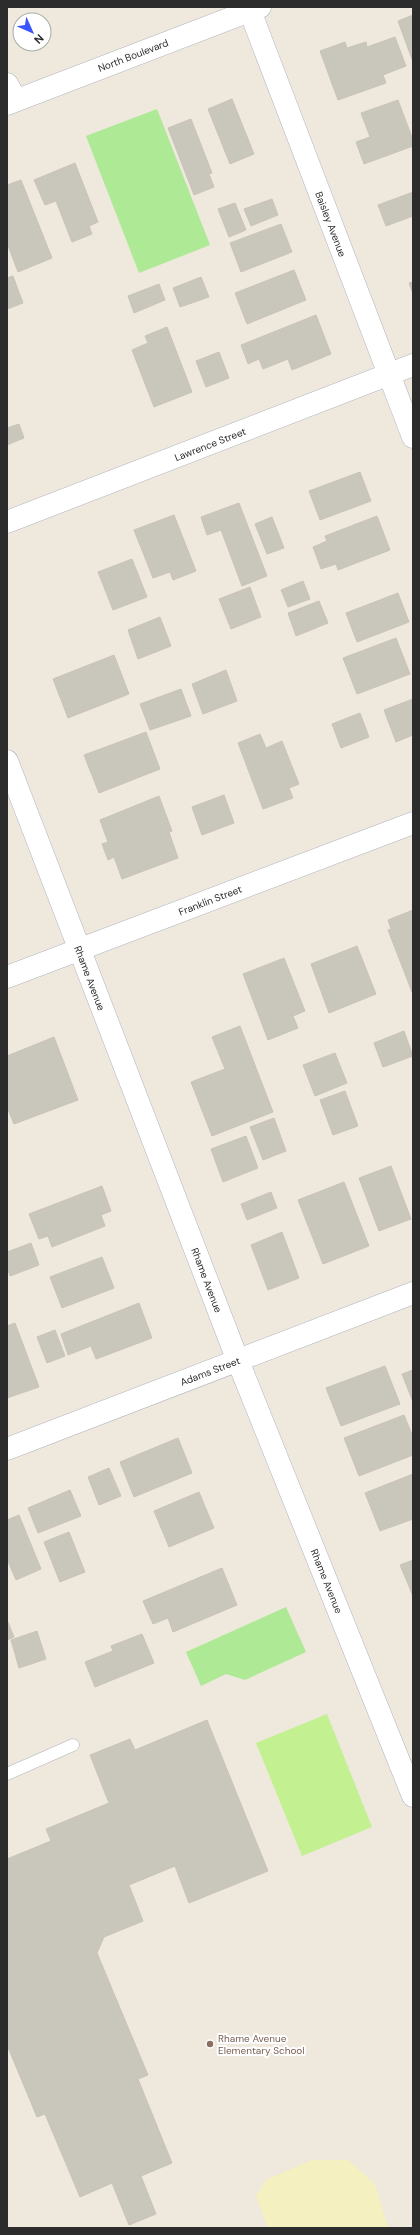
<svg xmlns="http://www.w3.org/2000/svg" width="420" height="2235" font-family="'DM Sans',sans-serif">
	<rect width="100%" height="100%" fill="#eee8dd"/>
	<!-- green -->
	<g fill="#aee996">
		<polygon points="157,109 210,245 139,273 86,136"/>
		<polygon points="286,1607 306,1652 245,1680 226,1674 201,1686 186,1652"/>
	</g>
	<!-- sand -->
	<polygon fill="#f5f0bf" points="311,2160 348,2160 375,2184 388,2228 268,2228 256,2196 266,2180"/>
	<!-- pitch -->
	<polygon fill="#c3f191" points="327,1714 372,1827 302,1856 256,1743"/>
	<!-- building -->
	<g fill="#c9c6bc" stroke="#cac4b7">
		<polygon points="413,15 413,62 398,21"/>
		<polygon points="395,37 406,66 383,75 386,83 338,100 320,51 345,42 347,48 366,42 367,47"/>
		<polygon points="232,99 254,154 230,164 208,109"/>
		<polygon points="398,100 413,140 413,146 364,164 356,142 370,137 361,113"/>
		<polygon points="191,119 212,173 209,174 214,187 194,195 168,128"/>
		<polygon points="75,163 98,222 89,226 92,234 72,242 56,201 45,205 34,180"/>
		<polygon points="21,180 52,258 18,272 7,243 7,185"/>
		<polygon points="413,192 413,216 386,226 378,205"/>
		<polygon points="272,199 278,215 251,226 244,209"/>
		<polygon points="235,203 246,230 229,237 218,209"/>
		<polygon points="281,224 292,252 241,272 230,243"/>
		<polygon points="294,270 306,300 247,324 235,293"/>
		<polygon points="13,276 23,303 7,309 7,278"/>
		<polygon points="201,277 209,297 180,307 173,288"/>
		<polygon points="413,282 413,294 409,283"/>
		<polygon points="159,284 165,300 134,313 128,296"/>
		<polygon points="316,315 331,354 292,370 288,359 263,369 259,359 248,364 241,345"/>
		<polygon points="167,327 192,392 154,407 132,350 148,343 145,336"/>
		<polygon points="219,352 229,378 206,387 196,361"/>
		<polygon points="19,424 24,438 7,445 7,428"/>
		<polygon points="360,472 371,501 320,520 309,491"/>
		<polygon points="239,503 267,576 242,586 221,530 207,535 201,517"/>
		<polygon points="174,515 196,571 173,580 170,572 153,578 134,530"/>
		<polygon points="377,516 390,550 338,570 336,564 321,569 313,547 327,541 325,536"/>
		<polygon points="272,517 284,548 267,554 255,524"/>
		<polygon points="132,559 147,597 113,610 98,572"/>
		<polygon points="303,581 310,599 288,607 281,590"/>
		<polygon points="250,587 261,617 231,629 219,599"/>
		<polygon points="398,593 409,622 357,642 346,613"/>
		<polygon points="319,601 328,623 296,636 288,613"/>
		<polygon points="160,617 171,646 138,659 128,630"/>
		<polygon points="396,638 410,674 357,694 343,658"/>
		<polygon points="114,655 129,694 68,718 53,679"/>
		<polygon points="226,670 237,701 203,714 192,684"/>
		<polygon points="181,689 191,716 150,730 140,704"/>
		<polygon points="413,699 413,735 396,742 384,710"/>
		<polygon points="360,713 369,737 341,748 332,724"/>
		<polygon points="146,732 160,769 99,793 84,755"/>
		<polygon points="260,734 266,748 282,741 299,784 289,788 293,798 263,809 238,743"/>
		<polygon points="224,795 234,823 202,835 192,807"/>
		<polygon points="159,796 172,831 169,832 178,858 122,879 114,857 108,860 102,844 108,842 100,820"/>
		<polygon points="413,910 413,991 412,992 388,930 391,929 388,920"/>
		<polygon points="357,946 376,994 329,1013 311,964"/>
		<polygon points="284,958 305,1011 293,1016 298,1028 268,1040 243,974"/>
		<polygon points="240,1026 273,1112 212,1136 191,1082 225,1069 212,1037"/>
		<polygon points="404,1031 413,1056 383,1067 374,1043"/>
		<polygon points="54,1037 78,1100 14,1124 7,1107 7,1056"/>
		<polygon points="335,1053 347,1083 315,1096 303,1065"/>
		<polygon points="345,1091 358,1126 333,1135 320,1100"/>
		<polygon points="274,1118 286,1151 263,1160 250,1127"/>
		<polygon points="246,1136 258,1168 223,1182 211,1149"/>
		<polygon points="391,1166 411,1219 379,1231 359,1178"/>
		<polygon points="344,1182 369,1246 323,1264 298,1200"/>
		<polygon points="102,1186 111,1211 101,1215 105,1226 52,1247 48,1236 39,1239 29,1214"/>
		<polygon points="271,1192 277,1208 247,1220 241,1204"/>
		<polygon points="282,1232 299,1278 268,1290 251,1245"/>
		<polygon points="31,1243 39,1265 10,1276 7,1267 7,1252"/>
		<polygon points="102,1257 114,1288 62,1308 50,1277"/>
		<polygon points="139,1303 152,1338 96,1359 91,1346 68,1355 61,1334"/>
		<polygon points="15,1323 39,1387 7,1398 7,1326"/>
		<polygon points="55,1330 65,1356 47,1363 37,1337"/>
		<polygon points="385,1366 400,1404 341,1426 326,1388"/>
		<polygon points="413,1370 413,1402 402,1374"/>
		<polygon points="404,1415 413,1437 413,1455 359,1476 344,1438"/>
		<polygon points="178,1438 192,1473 134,1497 120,1462"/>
		<polygon points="109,1468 121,1496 99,1505 88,1477"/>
		<polygon points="413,1474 413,1519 380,1531 365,1493"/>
		<polygon points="70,1490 81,1516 38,1533 28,1508"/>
		<polygon points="199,1492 214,1528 169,1547 154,1511"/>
		<polygon points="19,1515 41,1569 16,1580 7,1559 7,1520"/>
		<polygon points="69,1532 85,1572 60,1582 44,1542"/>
		<polygon points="413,1560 413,1596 400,1565"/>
		<polygon points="222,1568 237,1605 173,1632 168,1618 153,1624 143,1601"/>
		<polygon points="7,1620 14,1637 7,1640"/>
		<polygon points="37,1631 46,1659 19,1668 11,1640"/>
		<polygon points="142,1634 154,1663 95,1687 85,1662 113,1651 111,1646"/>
		<polygon points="207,1720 268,1871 189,1903 175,1866 129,1885 143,1921 104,1937 97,1953 148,2075 138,2079 172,2163 141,2176 156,2214 129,2225 112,2183 80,2197 45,2114 37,2117 7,2045 7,1859 51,1841 46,1829 109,1803 90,1755 130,1739 135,1750"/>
	</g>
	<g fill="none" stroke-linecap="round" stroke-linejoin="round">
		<!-- lane casing -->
		<g stroke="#b1b3c0" stroke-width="13">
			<polyline id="lane" points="7,1774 73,1745"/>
		</g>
		<!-- street casing -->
		<g stroke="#b1b3c0" stroke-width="23">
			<g id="street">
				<polyline points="250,11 413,437"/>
				<polyline points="7,84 16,100"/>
				<polyline points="7,104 260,7"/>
				<polyline points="7,522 413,365"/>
				<polyline points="7,761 238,1361 413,1796"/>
				<polyline points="7,977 413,823"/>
				<polyline points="7,1449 413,1293"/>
			</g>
		</g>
		<!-- lane -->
		<use href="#lane" stroke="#fff" stroke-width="12"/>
		<!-- street -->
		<use href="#street" stroke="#fff" stroke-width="22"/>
	</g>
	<!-- markers -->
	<circle fill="#8d6e63" stroke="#fff" stroke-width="1.5" cx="210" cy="2044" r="4"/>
	<g text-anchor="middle" stroke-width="4" stroke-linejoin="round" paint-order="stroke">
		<!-- street labels -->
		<g font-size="10" fill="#2c2c2c" stroke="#fff">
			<text transform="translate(133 55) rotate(-21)" y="4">North Boulevard</text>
			<text transform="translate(331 224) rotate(69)" y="4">Baisley Avenue</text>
			<text transform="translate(210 444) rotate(-21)" y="4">Lawrence Street</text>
			<text transform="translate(210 900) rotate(-21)" y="4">Franklin Street</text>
			<text transform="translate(90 978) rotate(69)" y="4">Rhame Avenue</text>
			<text transform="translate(207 1280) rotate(69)" y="4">Rhame Avenue</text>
			<text transform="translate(210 1371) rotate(-21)" y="4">Adams Street</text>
			<text transform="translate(327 1581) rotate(68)" y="4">Rhame Avenue</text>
		</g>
		<!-- education labels -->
		<g font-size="10" fill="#785e54" stroke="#fff" text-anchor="start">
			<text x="218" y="2042">Rhame Avenue<tspan x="218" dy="12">Elementary School</tspan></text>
		</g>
	</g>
	<!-- border -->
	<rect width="420" height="2235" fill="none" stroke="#2c2c2c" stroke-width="16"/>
	<!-- north arrow -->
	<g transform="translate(32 32) rotate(135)"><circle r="19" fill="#ffffff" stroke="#ababab"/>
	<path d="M0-3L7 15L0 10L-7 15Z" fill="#3a54ff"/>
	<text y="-6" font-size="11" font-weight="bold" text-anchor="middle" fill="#2c2c2c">N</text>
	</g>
</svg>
